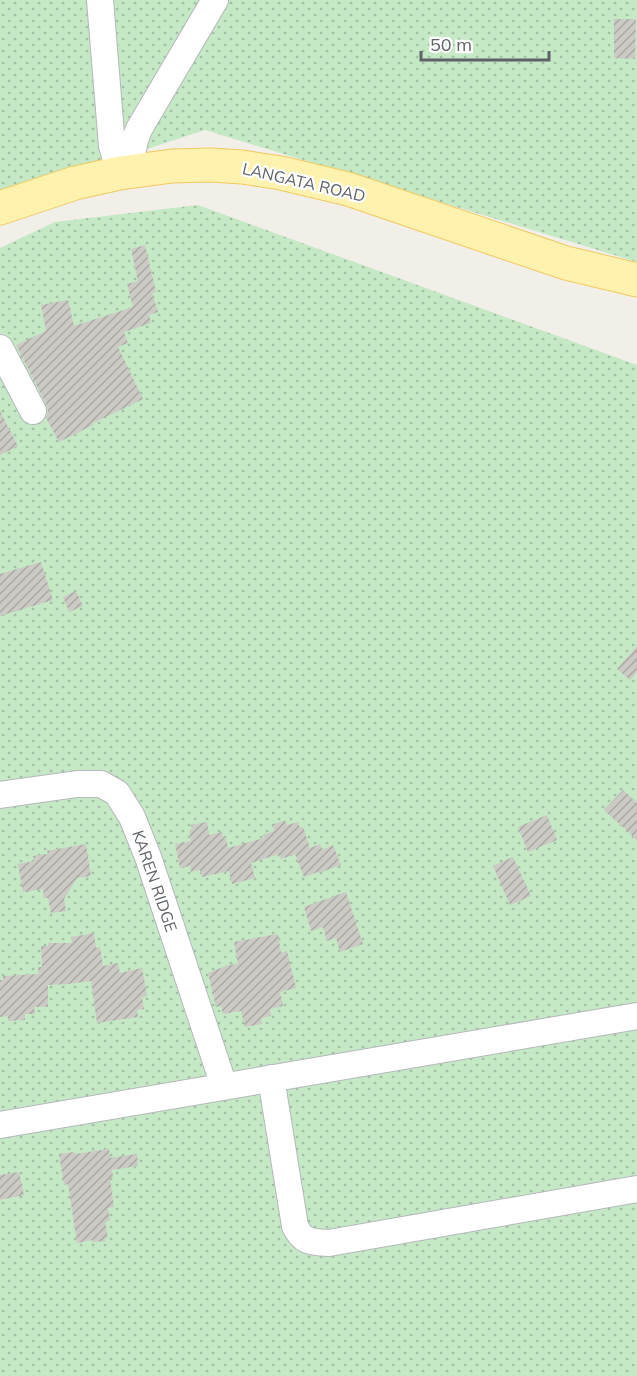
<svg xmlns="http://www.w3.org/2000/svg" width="637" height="1376" font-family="Mulish,sans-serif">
	<defs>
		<pattern id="garden-dots" width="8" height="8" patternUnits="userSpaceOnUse" patternTransform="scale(1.5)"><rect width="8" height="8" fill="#c5e8c5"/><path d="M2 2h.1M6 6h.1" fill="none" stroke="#a3c0a4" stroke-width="1.8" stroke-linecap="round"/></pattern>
		<pattern id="building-hatch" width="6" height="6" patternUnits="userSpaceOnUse" patternTransform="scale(1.5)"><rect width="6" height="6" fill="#cccac5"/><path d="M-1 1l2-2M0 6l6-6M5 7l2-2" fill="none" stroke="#a9a8a4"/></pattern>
	</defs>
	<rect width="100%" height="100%" fill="#f1efe8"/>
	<!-- garden -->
	<g fill="url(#garden-dots)">
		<polygon points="0,0 637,0 637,262 205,130 0,197"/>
		<polygon points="198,205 637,365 637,1376 0,1376 0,248 55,222"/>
	</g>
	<!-- building -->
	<g fill="url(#building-hatch)">
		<polygon points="614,19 636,19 635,59 614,58"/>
		<polygon points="145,245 156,292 152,293 158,312 149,315 151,323 124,332 128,343 118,347 143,399 93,423 93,425 59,442 46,418 48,411 46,404 16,345 46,331 41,305 68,300 74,326 133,307 127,284 138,281 131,249"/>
		<polygon points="0,411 18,446 0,455"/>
		<polygon points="41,562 53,600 0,616 0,574"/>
		<polygon points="76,591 83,606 69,612 63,597"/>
		<polygon points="637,646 637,672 630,680 617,669"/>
		<polygon points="623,790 637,803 637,840 604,810"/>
		<polygon points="547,815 557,840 528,852 518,827"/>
		<polygon points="285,820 287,825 298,822 300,828 303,827 310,848 320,844 322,850 333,845 341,865 319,873 318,872 304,877 295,854 281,859 279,854 251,863 255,878 232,884 229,871 202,877 200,870 191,872 190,866 180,868 175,844 191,841 189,830 192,829 191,825 207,822 209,835 222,832 224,839 226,838 228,848 264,838 263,835 274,831 272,825"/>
		<polygon points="86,844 91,876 77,878 64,899 66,911 51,913 48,898 44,898 43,889 23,892 18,864 34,861 33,856 48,854 47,851"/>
		<polygon points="513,857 531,896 510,905 493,866"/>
		<polygon points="346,892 363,944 340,952 336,938 327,941 323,927 311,931 304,907"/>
		<polygon points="94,933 96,948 100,947 103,966 118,963 120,973 142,968 147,996 142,997 144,1009 137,1010 138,1017 97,1023 91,981 68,984 48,985 48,1007 34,1007 35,1014 25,1014 25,1020 8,1021 8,1016 0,1017 0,980 3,980 3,976 39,974 38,967 42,967 41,946 48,946 48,943 72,943 71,937"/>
		<polygon points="278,934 281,953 287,951 296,988 280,992 283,1006 270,1009 271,1016 261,1018 262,1024 245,1027 241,1011 223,1014 221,1006 216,1007 208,973 228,965 238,964 234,942"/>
		<polygon points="109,1149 110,1158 137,1154 138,1166 112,1170 113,1178 110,1178 114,1207 108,1208 110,1221 105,1221 108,1238 105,1238 105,1241 93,1242 92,1240 77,1243 68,1184 64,1185 59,1154 74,1152 75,1154"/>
		<polygon points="19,1172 24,1195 0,1200 0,1175"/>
	</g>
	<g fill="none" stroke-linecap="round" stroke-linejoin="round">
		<!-- minor casing -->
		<g stroke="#b5b8bc" stroke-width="28">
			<g id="minor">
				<polyline points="100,0 112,146 120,173"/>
				<path d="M132,172C132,155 132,145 139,129L215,0"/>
				<polyline points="0,348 33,411"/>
				<polyline points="0,795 77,784 101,784 117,793 132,817 148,857 224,1086"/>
				<path d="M271,1078L295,1226C303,1243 312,1242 329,1243L637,1189"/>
				<polyline points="0,1125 637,1016"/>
			</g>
		</g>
		<!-- major casing -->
		<g stroke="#f2c960" stroke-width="35">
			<polyline id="major" points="0,208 75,183 120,173 172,166 211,165 242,167 281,173 348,189 566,263 637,280"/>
		</g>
		<!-- minor -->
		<use href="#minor" stroke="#fff" stroke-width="26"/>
		<!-- major -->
		<use href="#major" stroke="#fff2af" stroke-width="33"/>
	</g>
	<g text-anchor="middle" stroke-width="4.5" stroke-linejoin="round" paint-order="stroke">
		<!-- street labels -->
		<g font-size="16" fill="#5f6368" stroke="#fff">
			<text transform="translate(304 182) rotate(13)" y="6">LANGATA ROAD</text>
			<text transform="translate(155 881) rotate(71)" y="6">KAREN RIDGE</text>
		</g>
	</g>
	<!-- scale -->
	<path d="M421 51v9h128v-9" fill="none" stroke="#5f6368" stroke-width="3"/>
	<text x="430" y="51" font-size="18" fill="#5f6368" stroke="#ffffff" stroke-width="4.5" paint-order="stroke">50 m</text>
</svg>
